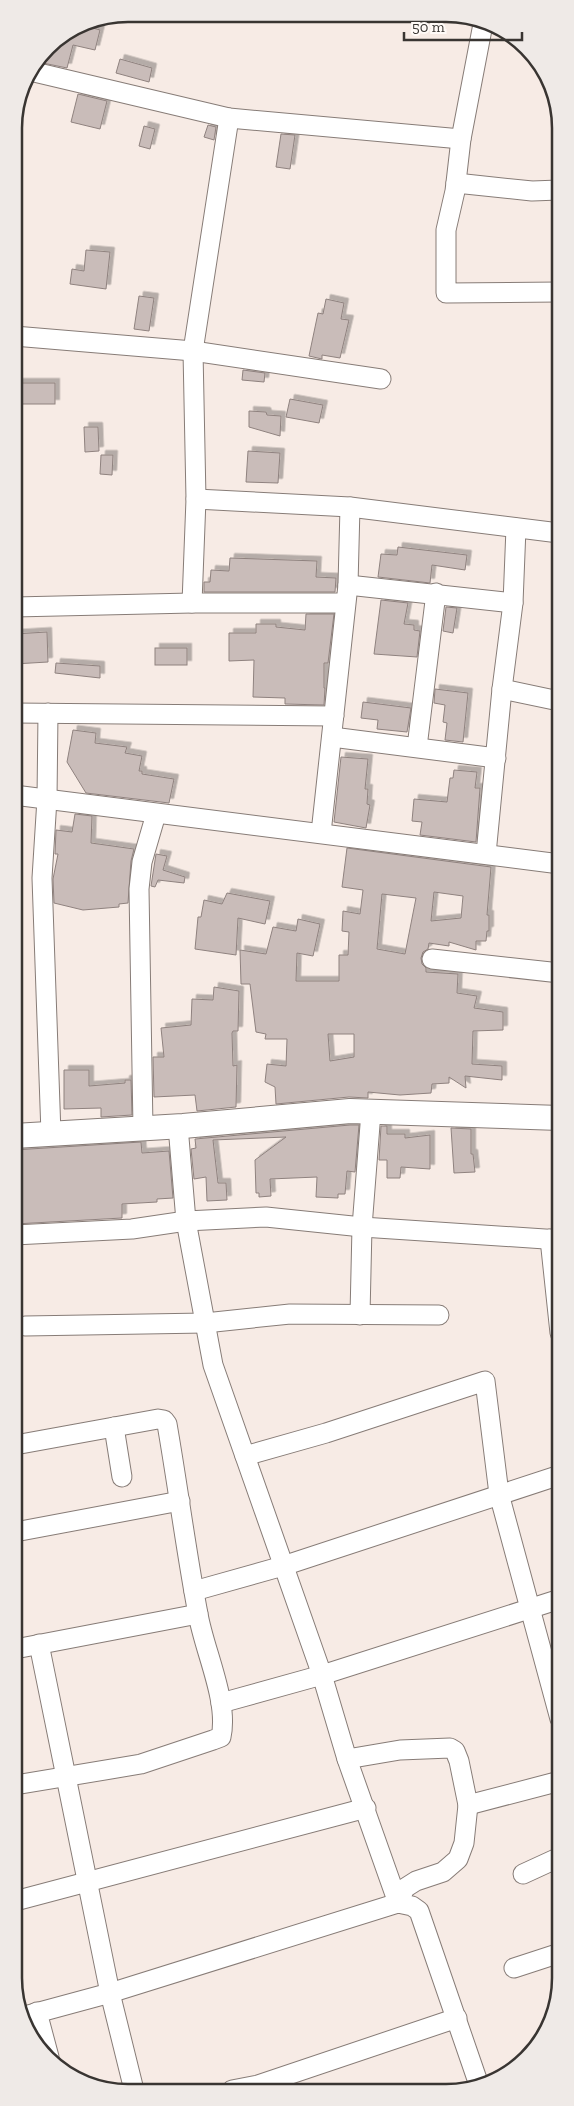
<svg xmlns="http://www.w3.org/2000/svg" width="574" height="2106" font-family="'Zilla Slab',serif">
	<defs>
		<filter id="shadow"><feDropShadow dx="4.5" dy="-4.5" stdDeviation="0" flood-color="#0004"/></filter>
	</defs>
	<rect width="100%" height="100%" fill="#f7ebe5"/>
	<!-- building -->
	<g fill="#c9bcb9" stroke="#8f827f" fill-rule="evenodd" filter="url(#shadow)">
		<polygon points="94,20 93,28 100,30 95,50 73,45 67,68 43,63 48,47 85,22"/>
		<polygon points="120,59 152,68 149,82 116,73"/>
		<polygon points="78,94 107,101 100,129 71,122"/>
		<polygon points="208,125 216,127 214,140 204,137"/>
		<polygon points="144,126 155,129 150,149 139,146"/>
		<polygon points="281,134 295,135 290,169 276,167"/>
		<polygon points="86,250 110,252 106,289 70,284 72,269 84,271"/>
		<polygon points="139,296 154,298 149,331 134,329"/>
		<polygon points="326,299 344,303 341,319 349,320 340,358 322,355 322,359 309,356 318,313 323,314"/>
		<polygon points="243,370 265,373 264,382 242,380"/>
		<rect x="18" y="383" width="37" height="21"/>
		<polygon points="290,399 323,405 319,423 286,417"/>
		<polygon points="249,411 266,412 267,415 281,416 280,436 249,427"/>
		<polygon points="84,427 98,427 99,451 85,452"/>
		<polygon points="248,451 280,453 278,483 246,482"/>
		<polygon points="101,455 113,455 112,475 100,474"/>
		<polygon points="398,547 467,555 465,570 432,565 430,583 378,577 381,554 397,555"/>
		<polygon points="230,558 317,561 316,577 336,578 335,592 204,592 204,582 210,582 211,570 229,571"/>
		<polygon points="381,600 408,603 404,624 414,625 414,630 420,631 417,657 374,654"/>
		<polygon points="446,607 457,608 453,633 443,631"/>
		<polygon points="306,614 334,614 328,663 324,663 324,688 325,688 324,705 285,704 285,698 253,697 254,660 229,661 229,633 256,633 256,624 276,624 276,627 305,630"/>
		<polygon points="47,632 48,662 14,664 14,634"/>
		<rect x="155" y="648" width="32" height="17"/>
		<polygon points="56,663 100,666 100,678 55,673"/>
		<polygon points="435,689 468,693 463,742 445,740 447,723 443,722 445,705 434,703"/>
		<polygon points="363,702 411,708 407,732 377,729 378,720 361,718"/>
		<polygon points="73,730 96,733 95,743 127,747 125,753 142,756 139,771 142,771 142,774 174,779 169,803 86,793 67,762"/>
		<polygon points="341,757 368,759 365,789 368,789 367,804 370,805 366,828 334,822"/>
		<polygon points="454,770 477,772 475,788 480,788 476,842 420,835 422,822 412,821 414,799 447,802 450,778 453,778"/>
		<polygon points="75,814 92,816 91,843 134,849 131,861 128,903 119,904 119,907 83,910 54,903 53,879 58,854 55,854 56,830 72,832"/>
		<path d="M347,848L491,867L487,915H489V931H487L486,941H476V950L449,942V946L429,943L428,949L423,952L421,958L422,964L426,968V972L458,974L457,993L477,996L474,1008L503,1012V1030L473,1031L472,1064L502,1066V1080L465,1076L466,1088L449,1077V1083L432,1084L431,1093L400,1095L368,1092V1098L349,1097L276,1104L275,1087L265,1082L267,1064L286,1066L287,1039H265L266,1034L256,1032L250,984H241L240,950L266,954L273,927L296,931L298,919L320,924L313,956L297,953L296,981H339V955H348L349,932L342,931L343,911L360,914L363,890L342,887ZM434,892L463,896L461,918L431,921ZM382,894L416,898L405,954L377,949ZM328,1034H354V1057L330,1061Z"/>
		<polygon points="156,854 167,856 163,870 185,877 184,883 158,880 155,887 151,886"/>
		<polygon points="227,893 270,901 265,924 238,918 236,955 195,949 198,917 201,917 204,900 222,904"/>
		<polygon points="214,987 239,991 238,1031 233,1031 232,1033 233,1066 237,1065 236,1107 197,1111 195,1095 154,1097 153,1057 164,1057 161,1028 191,1025 192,999 213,1000"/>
		<polygon points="64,1070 89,1070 89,1086 125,1083 125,1080 131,1080 132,1115 101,1117 101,1108 64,1109"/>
		<polygon points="350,1125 359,1125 355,1172 347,1171 345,1194 338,1194 338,1198 316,1197 317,1177 270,1179 271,1196 259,1197 259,1193 256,1193 255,1160 286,1137 213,1140 218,1183 226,1183 227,1200 207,1201 206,1177 194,1179 191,1149 196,1148 195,1139"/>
		<polygon points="381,1126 387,1126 387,1134 405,1134 405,1138 430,1135 430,1169 401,1167 400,1178 387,1178 387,1160 379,1160"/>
		<polygon points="451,1128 471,1129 471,1154 473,1154 475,1172 454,1173"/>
		<polygon points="141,1142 142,1153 169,1151 173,1198 157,1199 157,1202 122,1204 122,1218 15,1224 14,1212 17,1212 14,1150"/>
	</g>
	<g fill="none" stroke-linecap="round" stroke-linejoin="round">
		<!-- minor casing -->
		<g stroke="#877c77" stroke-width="21">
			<g id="minor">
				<polyline points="483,24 461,139 455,191 446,230 446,293 559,292"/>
				<polyline points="30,71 229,118 461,139"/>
				<polyline points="456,183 532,191 559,190"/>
				<polyline points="14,336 193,351 381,379"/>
				<polyline points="196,499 350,507 559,533"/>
				<polyline points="348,585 513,603"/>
				<polyline points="192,603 196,499 193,351 229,118"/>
				<polyline points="14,607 192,603 345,603"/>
				<polyline points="502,689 559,701"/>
				<polyline points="14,713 334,716"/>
				<polyline points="48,713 47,799 42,878 51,1134"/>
				<polyline points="332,737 496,758"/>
				<polyline points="417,747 436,593"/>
				<polyline points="14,795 560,864"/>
				<polyline points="321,833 348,585 350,507"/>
				<polyline points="486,854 502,689 513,603 516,528"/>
				<polyline points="432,959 560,973"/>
				<polyline points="178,1126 186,1221 213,1365 322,1675 347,1759 398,1903"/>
				<polyline points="143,1128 139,889 142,862 156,814"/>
				<polyline points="14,1235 132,1229 186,1221 266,1217 362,1227 560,1240"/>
				<polyline points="550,1239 560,1333"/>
				<polyline points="360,1315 362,1227 371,1112"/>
				<polyline points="25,1326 205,1323 290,1314 439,1315"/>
				<polyline points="114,1427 122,1477"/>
				<path d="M15,1445L158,1419L164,1420L167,1424C178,1487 186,1551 198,1614C204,1650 229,1701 221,1737L213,1740L141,1764L15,1785"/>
				<polyline points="245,1456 326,1433 485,1381 499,1494 560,1719"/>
				<polyline points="15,1532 180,1501"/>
				<polyline points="194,1591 283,1566 560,1475"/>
				<polyline points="39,1644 110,1993 134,2090"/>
				<polyline points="15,1649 198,1614"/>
				<polyline points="221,1703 322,1675 560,1599"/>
				<polyline points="347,1759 400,1750 450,1748 455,1751 459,1761 468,1805 464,1843 458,1859 443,1872 416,1881 405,1888 398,1903"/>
				<polyline points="468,1805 560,1781"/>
				<polyline points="523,1874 560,1857"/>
				<polyline points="15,1901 366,1808"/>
				<polyline points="514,1968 560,1953"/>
				<polyline points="37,2012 49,2057"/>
				<polyline points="25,2016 110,1993 398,1903 412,1906 419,1911 479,2085"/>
				<polyline points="232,2090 258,2085 457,2018"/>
			</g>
		</g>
		<!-- tertiary casing -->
		<g stroke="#877c77" stroke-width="26">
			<polyline id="tertiary" points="14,1136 183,1126 350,1111 560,1118"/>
		</g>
		<!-- minor -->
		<use href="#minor" stroke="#fff" stroke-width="19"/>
		<!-- tertiary -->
		<use href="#tertiary" stroke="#fff" stroke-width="24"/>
	</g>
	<!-- crop -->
	<path d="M0 0H574V2106H0ZM128 22H446A106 106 0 0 1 552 128V1978A106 106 0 0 1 446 2084H128A106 106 0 0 1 22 1978V128A106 106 0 0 1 128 22Z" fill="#efeae7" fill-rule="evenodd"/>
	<path fill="none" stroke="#393532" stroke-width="2.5" d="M128 22H446A106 106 0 0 1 552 128V1978A106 106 0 0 1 446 2084H128A106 106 0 0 1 22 1978V128A106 106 0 0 1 128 22Z"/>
	<!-- scale -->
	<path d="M404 32v8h118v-8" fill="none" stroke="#393532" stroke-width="2.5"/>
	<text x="412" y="32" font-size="15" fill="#393532" stroke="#fffaf7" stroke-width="4" paint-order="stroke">50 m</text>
</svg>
